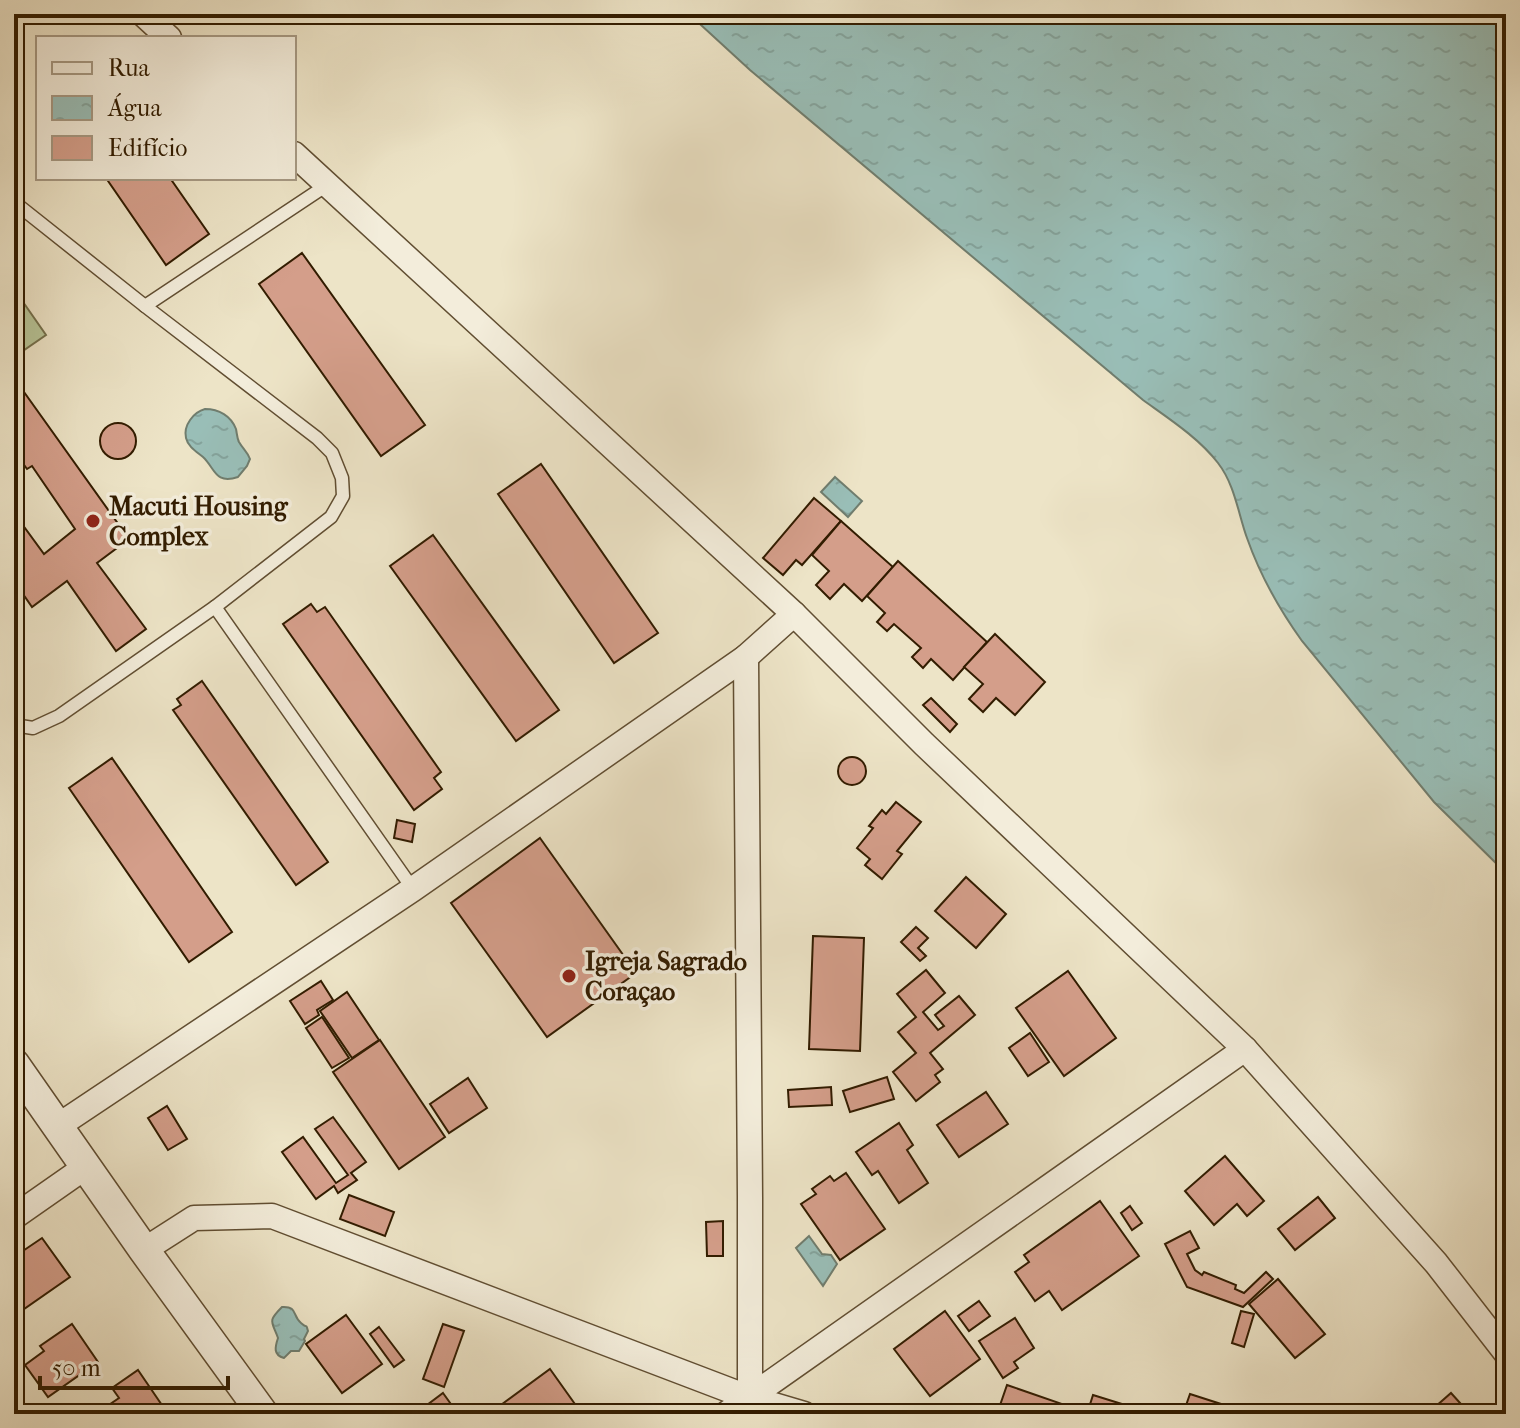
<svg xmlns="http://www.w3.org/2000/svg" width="1520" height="1428" font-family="'IM FELL French Canon',serif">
	<defs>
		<pattern id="water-ripples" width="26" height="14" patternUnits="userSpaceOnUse" patternTransform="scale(2)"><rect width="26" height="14" fill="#99beb7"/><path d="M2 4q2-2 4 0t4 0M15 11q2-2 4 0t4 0" fill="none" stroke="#84a39c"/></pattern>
	</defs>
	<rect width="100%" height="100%" fill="#ede4c7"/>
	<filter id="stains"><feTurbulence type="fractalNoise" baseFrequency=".0025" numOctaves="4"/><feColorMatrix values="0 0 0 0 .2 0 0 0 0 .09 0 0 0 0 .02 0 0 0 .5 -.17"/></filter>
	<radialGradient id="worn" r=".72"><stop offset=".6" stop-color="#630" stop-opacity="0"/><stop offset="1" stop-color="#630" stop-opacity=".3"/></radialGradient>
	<!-- green -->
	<polygon fill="#b7c497" stroke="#74704c" stroke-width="2" points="14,289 46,335 14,357"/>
	<!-- water -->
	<g fill="url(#water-ripples)" stroke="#707d6e" stroke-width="2">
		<path d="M689,14H1506V873L1434,802L1302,641C1279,609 1260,575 1247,538C1238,513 1235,485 1218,463C1199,438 1168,418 1143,400L750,70Z"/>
		<path d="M205,409C219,409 231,416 236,429C237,434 237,438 239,442C243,449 247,451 250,459L247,466L238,477C215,485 215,468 203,457C197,452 188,447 186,438C183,425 194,412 205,409Z"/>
		<polygon points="835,477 862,501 848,517 821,492"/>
		<polygon points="809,1236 822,1254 831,1255 837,1264 823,1286 796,1248"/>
		<path d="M282,1307C298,1306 292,1316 301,1323C309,1330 305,1322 308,1331L304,1339L305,1341L299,1351H291L284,1358C273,1355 275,1347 278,1338C272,1321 267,1322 282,1307Z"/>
	</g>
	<!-- building -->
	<g fill="#d49e8a" stroke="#321c00" stroke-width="2">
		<polygon points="106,178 170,178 209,234 166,265"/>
		<polygon points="302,253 425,425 381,456 259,284"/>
		<polygon points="14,378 129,539 97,563 146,629 116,651 67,581 32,607 14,581 14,513 44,554 75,529 32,466 27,469 14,451"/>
		<circle cx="118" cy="441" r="18"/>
		<polygon points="541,464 658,633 614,663 498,494"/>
		<polygon points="814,498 841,521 802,565 796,560 783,575 763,558"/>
		<polygon points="841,521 893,567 862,601 844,584 830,599 816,585 829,571 812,555"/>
		<polygon points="433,535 559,710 516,741 390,566"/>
		<polygon points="898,561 987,642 953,680 931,659 923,668 912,657 921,648 894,624 887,631 877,622 885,613 867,596"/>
		<polygon points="311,604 317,612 325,607 441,772 434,778 442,789 414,810 283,624"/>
		<polygon points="995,634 1045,682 1015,715 996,698 983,712 969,699 983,684 964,667"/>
		<polygon points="202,681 328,862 296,885 173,710 181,705 177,699"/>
		<polygon points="931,698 957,724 950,732 923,705"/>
		<circle cx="852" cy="771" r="14"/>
		<polygon points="112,758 232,932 189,962 69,788"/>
		<polygon points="896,802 921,822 897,851 902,854 882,879 865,865 870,859 857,848 873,828 869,826 882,810 886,814"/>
		<polygon points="397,820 415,824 412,842 394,838"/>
		<polygon points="540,838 636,973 547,1037 451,903"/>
		<polygon points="966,877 1006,914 976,948 935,911"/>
		<polygon points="916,927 928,938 918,948 926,956 920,961 901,942"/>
		<polygon points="813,936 864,938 860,1051 809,1049"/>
		<polygon points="926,970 945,993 923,1012 938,1030 944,1026 935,1015 959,996 975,1015 930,1053 943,1069 935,1075 940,1082 916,1101 893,1072 916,1053 898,1032 916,1017 897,994"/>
		<polygon points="1068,971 1116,1038 1064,1076 1016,1008"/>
		<polygon points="321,981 333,1000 317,1010 319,1015 305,1024 290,1001"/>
		<polygon points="347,992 379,1040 352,1058 320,1011"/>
		<polygon points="322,1017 349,1058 332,1068 306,1028"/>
		<polygon points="1030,1033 1049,1062 1028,1076 1009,1048"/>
		<polygon points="380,1040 445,1137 399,1169 333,1072"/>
		<polygon points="887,1077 894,1099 850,1112 843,1091"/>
		<polygon points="468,1078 487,1108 449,1133 430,1104"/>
		<polygon points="831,1087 832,1105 789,1107 788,1090"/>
		<polygon points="986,1092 1008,1124 959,1157 937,1125"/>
		<polygon points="167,1106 187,1139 168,1150 148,1118"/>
		<polygon points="333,1117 366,1162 351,1173 357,1180 338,1193 334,1186 316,1199 282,1152 303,1137 336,1183 348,1175 315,1129"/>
		<polygon points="899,1123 913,1145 907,1150 928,1183 899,1203 878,1171 872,1175 856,1152"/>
		<polygon points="1225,1156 1264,1201 1247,1216 1237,1204 1214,1225 1185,1191"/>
		<polygon points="846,1173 885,1229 840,1260 801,1204 816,1194 812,1189 830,1176 834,1181"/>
		<polygon points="349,1195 394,1212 385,1236 340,1219"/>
		<polygon points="1318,1197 1335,1218 1295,1250 1278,1229"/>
		<polygon points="1100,1201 1139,1256 1062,1310 1049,1291 1035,1301 1015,1272 1029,1262 1024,1255"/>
		<polygon points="1130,1206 1142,1223 1132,1230 1121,1213"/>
		<polygon points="723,1221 723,1256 707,1256 706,1222"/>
		<polygon points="1190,1231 1199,1248 1187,1254 1195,1270 1202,1275 1204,1272 1236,1285 1235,1289 1244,1293 1266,1272 1273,1279 1243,1307 1187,1287 1165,1244"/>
		<polygon points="42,1238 70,1277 14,1316 14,1257"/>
		<polygon points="1278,1279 1325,1334 1295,1358 1249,1304"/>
		<polygon points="979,1301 990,1316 969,1331 958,1316"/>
		<polygon points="945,1311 980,1359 930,1396 894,1349"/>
		<polygon points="1241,1311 1254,1314 1244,1347 1232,1343"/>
		<polygon points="346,1315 382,1364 342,1393 306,1344"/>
		<polygon points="1015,1318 1034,1348 1014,1362 1018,1368 1003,1378 979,1341"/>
		<polygon points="72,1324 98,1362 48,1397 25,1365 44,1351 40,1346"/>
		<polygon points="443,1324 464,1331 444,1387 423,1379"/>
		<polygon points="379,1327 404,1360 394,1367 370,1334"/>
		<polygon points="550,1369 582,1414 491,1414 490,1413"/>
		<polygon points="138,1370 168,1414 102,1414 100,1411 119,1398 112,1388"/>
		<polygon points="1007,1385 1065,1405 1062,1414 997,1414"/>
		<polygon points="443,1393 458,1414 415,1414"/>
		<polygon points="1451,1393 1470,1414 1427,1414"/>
		<polygon points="1190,1394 1221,1404 1218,1414 1183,1414"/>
		<polygon points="1093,1395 1154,1414 1087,1414"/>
	</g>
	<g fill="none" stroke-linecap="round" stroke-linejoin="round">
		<!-- service casing -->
		<g stroke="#614e32" stroke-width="15">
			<g id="service">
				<polyline points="14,202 145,306 317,438 332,453 342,478 343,496 331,517 215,607 59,716 33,728 14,725"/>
				<polyline points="145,306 327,185"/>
				<polyline points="215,607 413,889"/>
			</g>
		</g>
		<!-- minor casing -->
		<g stroke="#614e32" stroke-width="27">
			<g id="minor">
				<polyline points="143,14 169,38"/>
				<polyline points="294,154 794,614 924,744 1245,1049 1436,1263 1506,1353"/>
				<polyline points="746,657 750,1197 750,1414"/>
				<polyline points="58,1126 413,889 746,657 794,614"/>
				<polyline points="14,1217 87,1166"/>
				<polyline points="144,1250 194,1218 272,1216 750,1398 804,1414"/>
				<polyline points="726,1414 1245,1049"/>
			</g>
		</g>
		<!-- tertiary casing -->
		<g stroke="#614e32" stroke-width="33">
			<polyline id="tertiary" points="14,1064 144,1250 263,1414"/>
		</g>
		<!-- service -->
		<use href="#service" stroke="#f3eddb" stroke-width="12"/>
		<!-- minor -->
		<use href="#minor" stroke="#f3eddb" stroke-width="24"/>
		<!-- tertiary -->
		<use href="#tertiary" stroke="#f3eddb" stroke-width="30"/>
	</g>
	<!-- markers -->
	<g fill="#8f2418" stroke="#f3eddb" stroke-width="3">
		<circle cx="93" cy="521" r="8"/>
		<circle cx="569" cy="976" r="8"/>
	</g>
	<g text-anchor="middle" stroke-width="7" stroke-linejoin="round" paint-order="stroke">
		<!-- poi labels -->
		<g font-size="26" font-weight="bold" fill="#321c00" stroke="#f3eddb" text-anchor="start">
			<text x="109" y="515">Macuti Housing<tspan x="109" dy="30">Complex</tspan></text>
			<text x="585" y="970">Igreja Sagrado<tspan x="585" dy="30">Coraçao</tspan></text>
		</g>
	</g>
	<!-- margin -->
	<rect width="1520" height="1428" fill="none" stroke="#ede4c7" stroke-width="48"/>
	<rect x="16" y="16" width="1488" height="1396" fill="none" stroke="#321c00" stroke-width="4"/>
	<rect x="24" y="24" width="1472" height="1380" fill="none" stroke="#321c00" stroke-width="2"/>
	<!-- legend -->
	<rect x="36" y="36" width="260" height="144" fill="#f3eddb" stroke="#a69983" stroke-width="2"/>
	<rect x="52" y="62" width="40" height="12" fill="#f3eddb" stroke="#a69983" stroke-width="2"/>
	<text x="108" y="76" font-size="24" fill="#321c00">Rua</text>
	<rect x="52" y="96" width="40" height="24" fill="url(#water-ripples)" stroke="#a69983" stroke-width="2"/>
	<text x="108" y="116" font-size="24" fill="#321c00">Água</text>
	<rect x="52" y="136" width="40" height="24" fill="#d49e8a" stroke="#a69983" stroke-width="2"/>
	<text x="108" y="156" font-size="24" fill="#321c00">Edifício</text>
	<!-- scale -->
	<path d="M40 1376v12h188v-12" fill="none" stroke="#321c00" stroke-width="4"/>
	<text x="52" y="1376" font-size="24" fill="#321c00" stroke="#f3eddb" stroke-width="6" paint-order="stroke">50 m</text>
	<rect width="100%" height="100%" filter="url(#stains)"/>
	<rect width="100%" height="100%" fill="url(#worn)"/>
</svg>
